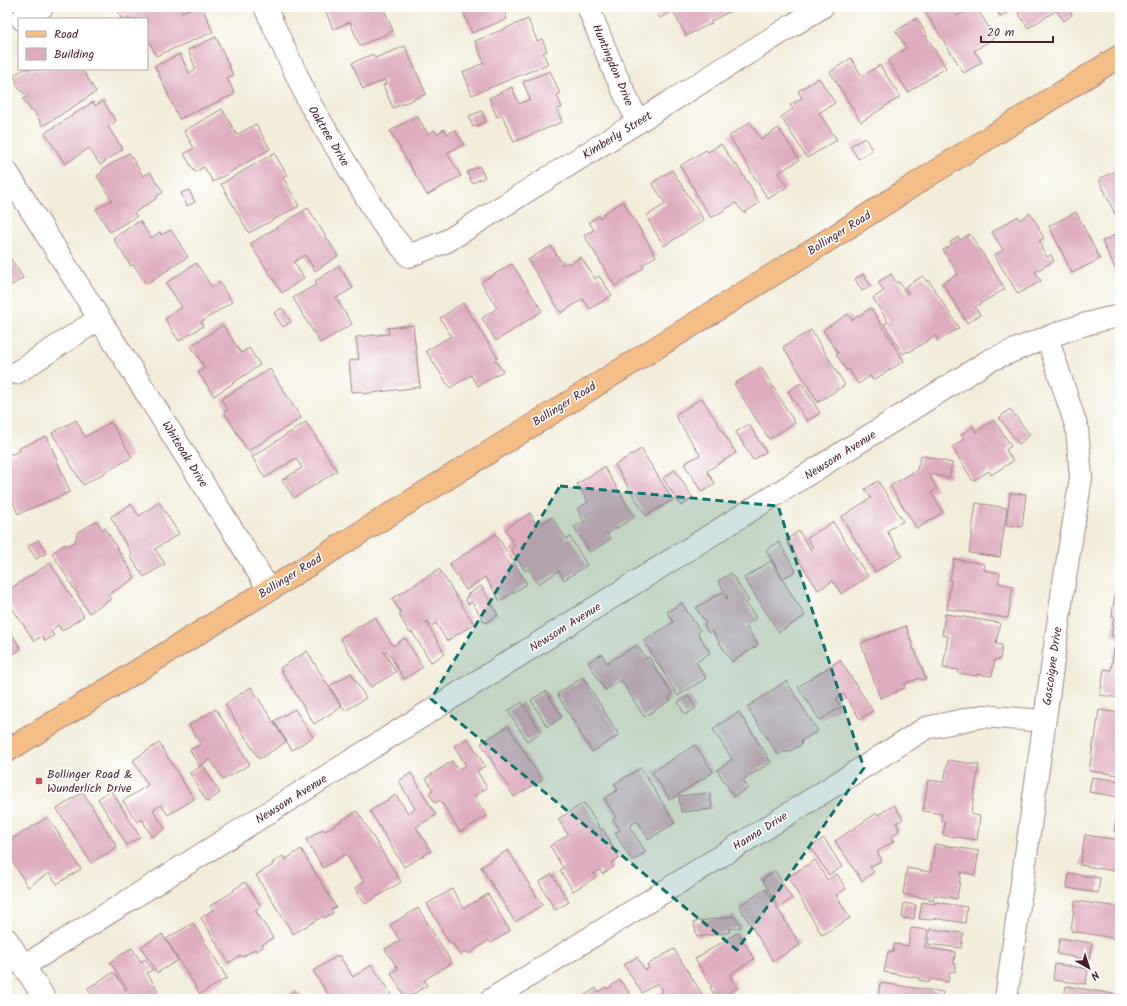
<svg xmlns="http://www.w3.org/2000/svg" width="1127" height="1006" font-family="Kalam,sans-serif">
	<rect width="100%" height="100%" fill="#fff"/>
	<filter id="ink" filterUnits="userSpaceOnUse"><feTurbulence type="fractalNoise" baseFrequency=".025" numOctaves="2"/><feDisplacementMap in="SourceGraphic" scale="8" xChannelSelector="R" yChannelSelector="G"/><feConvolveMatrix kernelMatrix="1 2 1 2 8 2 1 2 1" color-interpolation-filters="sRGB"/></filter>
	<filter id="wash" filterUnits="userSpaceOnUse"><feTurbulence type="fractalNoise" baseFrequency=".012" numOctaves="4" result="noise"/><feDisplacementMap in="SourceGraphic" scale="16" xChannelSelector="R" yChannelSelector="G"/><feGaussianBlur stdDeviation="0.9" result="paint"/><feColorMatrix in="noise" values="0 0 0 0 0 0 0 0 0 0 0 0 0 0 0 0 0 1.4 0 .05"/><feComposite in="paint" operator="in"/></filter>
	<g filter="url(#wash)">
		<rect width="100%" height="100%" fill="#f2ecd8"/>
		<g id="blocks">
			<!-- building -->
			<g fill="#ddacbe">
				<polygon points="126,7 180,7 182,12 195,7 202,7 213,32 156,56 147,36 147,19 121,19 118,10"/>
				<polygon points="324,7 383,7 393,31 360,46 350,22 333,29"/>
				<polygon points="461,7 503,7 507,19 472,33"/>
				<polygon points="654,7 739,7 711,21 712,23 686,36 673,11 660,18"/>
				<polygon points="933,7 951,7 957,16 972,7 976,7 995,37 974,51 982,62 964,73 925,12"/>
				<polygon points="994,7 1062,7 1028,28 1015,8 1001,17"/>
				<polygon points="1065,7 1067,7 1072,15 1064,21 1057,12"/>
				<polygon points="917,18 927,36 926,36 946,68 908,92 888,61 906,48 896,31"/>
				<polygon points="528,19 537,41 542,39 547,51 543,53 548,64 472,95 463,72 484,63 475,41"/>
				<polygon points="216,37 233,75 227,78 235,94 179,119 155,66 180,54 189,73 196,69 188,50"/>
				<polygon points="405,46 426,94 393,108 383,85 386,84 385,80 363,89 352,63 373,54 375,58"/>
				<polygon points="851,58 862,76 880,65 900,97 861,122 830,72"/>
				<polygon points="24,69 82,69 96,92 43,126 33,110 31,111 23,99 27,97 23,92 21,91 16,84 17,81 13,76"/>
				<polygon points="550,71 560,94 557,95 562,108 557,109 562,122 514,142 502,115 497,117 489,98 512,87 519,104 530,99 523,82"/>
				<polygon points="819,78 835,103 819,113 837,140 807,158 781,117 793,109 790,105 802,98 798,91"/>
				<polygon points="103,101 116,121 108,127 123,149 100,165 89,148 65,164 45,133 93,102 95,106"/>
				<polygon points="222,109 237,135 256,124 270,149 213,182 204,167 195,172 184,154 194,148 184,131"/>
				<polygon points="482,111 486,122 473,127 469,116"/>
				<polygon points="417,116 428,134 434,130 437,134 444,129 447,134 455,130 464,144 447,153 461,176 427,195 390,131"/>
				<polygon points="750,122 761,139 779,128 799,160 778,173 787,187 768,199 729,136"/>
				<polygon points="865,138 872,150 858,159 850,146"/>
				<polygon points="721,144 735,165 736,164 754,192 753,193 759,203 744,213 736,203 711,218 695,193 696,192 680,166 706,150 708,152"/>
				<polygon points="129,153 143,176 150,172 163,192 156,197 157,198 134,213 137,216 110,232 96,209 112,200 97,176 103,172 102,170"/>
				<polygon points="274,153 287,175 283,178 299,206 249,233 221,184"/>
				<polygon points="479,166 485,177 472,183 467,172"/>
				<polygon points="1120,169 1120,225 1099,179"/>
				<polygon points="672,170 704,220 664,246 646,216 666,204 652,183"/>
				<polygon points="189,190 195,202 187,206 181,193"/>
				<polygon points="623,201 656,256 642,265 644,268 615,286 584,235 594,230 589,222 599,216 600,218 604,215 603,214"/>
				<polygon points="308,208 338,256 315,271 305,255 294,262 304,278 282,293 250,244"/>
				<polygon points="1076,212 1100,259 1072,273 1049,226"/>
				<polygon points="1030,213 1039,227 1038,228 1044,238 1039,241 1043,247 1041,248 1047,257 1051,255 1054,261 1035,272 1041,281 1018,294 994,255 1003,250 992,232 1018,216 1020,220"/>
				<polygon points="140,221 151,238 160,232 161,235 171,230 188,257 146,284 134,265 131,266 113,238"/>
				<polygon points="970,234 1005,289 975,307 980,315 967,323 942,283 958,274 943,250 952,245 950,242 958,237 960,240"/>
				<polygon points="1115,235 1120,244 1120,269 1116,271 1102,241"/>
				<polygon points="551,246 563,265 567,262 569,265 581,257 595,279 599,276 612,295 590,309 583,299 561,313 528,260"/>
				<polygon points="7,253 23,278 7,288"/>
				<polygon points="196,263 212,287 219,282 232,302 201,322 203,326 179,341 165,319 182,307 166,283"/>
				<polygon points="512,264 542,311 496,341 482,318 497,308 481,282"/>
				<polygon points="339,266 353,288 336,298 352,324 320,343 293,298 317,284 315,281"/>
				<polygon points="863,274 871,286 862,291 855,279"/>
				<polygon points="891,274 897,283 899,282 907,294 909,293 905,287 923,276 927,282 929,281 959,328 938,341 935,336 909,352 908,351 903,354 884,324 888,322 873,298 884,291 878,282"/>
				<polygon points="463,303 498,358 495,360 503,371 478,386 471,375 450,388 426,351 451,336 440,318"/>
				<polygon points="282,308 291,322 283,327 274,313"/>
				<polygon points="871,308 904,361 873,380 870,376 858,384 849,369 847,371 836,354 838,353 823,330 848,314 852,320"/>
				<polygon points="223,325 241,353 249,348 260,365 214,396 198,372 205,368 191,346"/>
				<polygon points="413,325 420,387 363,394 362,391 352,392 349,361 359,359 356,337 389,334 388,328"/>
				<polygon points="811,330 845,385 818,402 783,347"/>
				<polygon points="761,367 795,423 769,439 734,384"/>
				<polygon points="270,369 301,418 248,451 224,412 228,410 221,399"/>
				<polygon points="801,383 820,413 807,421 788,391"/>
				<polygon points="702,398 736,453 707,471 715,484 702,492 684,464 700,455 675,415"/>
				<polygon points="1010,409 1030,435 1019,444 999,418"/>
				<polygon points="76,420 85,437 111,422 132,457 83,485 52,433"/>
				<polygon points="994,420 1011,446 1006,450 1013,461 991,475 989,471 973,481 952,447 964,439 961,435 973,426 976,432"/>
				<polygon points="306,422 337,471 294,498 282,480 302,468 296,458 265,478 252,457"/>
				<polygon points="749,424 766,452 753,460 736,432"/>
				<polygon points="47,436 70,492 18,514 7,488 7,456 20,451 19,448"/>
				<polygon points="641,449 673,500 646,516 615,465"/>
				<polygon points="921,455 952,463 949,478 928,473 937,489 931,493 943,512 917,529 890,486 917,470"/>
				<polygon points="604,467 635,517 607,534 611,539 590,552 574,527 584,521 577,509 588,502 577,484"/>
				<polygon points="675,470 693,498 681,506 663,478"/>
				<polygon points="878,481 903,521 887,531 902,556 875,572 841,517 871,498 865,489"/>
				<polygon points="1010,493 1026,494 1022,527 1006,525"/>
				<polygon points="159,502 179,534 155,549 165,564 144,577 130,556 132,554 117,530 118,529 111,517 131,504 139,516"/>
				<polygon points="976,503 1007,508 1000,557 969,553"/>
				<polygon points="530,513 537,526 552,517 566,539 570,537 587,565 564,580 559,571 538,584 529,569 525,571 511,549 515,546 505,529"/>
				<polygon points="97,521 102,530 105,528 135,578 108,595 111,599 89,613 52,553 64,545 69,545 75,542 77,533"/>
				<polygon points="833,522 868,577 841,594 833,581 818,590 786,540 799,531 811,550 813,548 807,538"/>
				<polygon points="496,534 527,584 500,601 485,577 466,590 449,564"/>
				<polygon points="38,540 46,553 36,559 28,546"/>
				<polygon points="779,542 796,571 783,578 766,550"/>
				<polygon points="954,559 985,564 984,570 1000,573 998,583 1013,586 1008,618 947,609 951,580 950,580"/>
				<polygon points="771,561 805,616 779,632 744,578"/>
				<polygon points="50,563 84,616 62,631 58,625 51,631 54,636 45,641 42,636 34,641 7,600 7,591"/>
				<polygon points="439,569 474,624 447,641 436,623 431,626 428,621 426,622 445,654 431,662 412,632 410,633 399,615 401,613 392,599"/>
				<polygon points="731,573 749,601 746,603 756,618 745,625 758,645 732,662 712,631 709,633 704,625 706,623 696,608 722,592 727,599 728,598 718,581"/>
				<polygon points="1116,585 1120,585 1120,638 1111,636 1114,616 1112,616"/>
				<polygon points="481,586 498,615 485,623 472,602 468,604 465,598 468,596 467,595"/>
				<polygon points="682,603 700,631 698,633 710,653 696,662 706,678 678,696 644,641 673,622 667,612"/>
				<polygon points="945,614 1000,623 996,644 1002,645 1000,660 995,659 992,676 977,674 977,676 958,673 959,670 943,668 948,636 942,635"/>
				<polygon points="375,617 393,646 405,638 423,667 404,679 387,650 384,652 396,672 371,687 340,638"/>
				<polygon points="7,626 21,649 7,658"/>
				<polygon points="906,626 914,650 915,650 926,679 921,680 920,678 904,684 905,688 896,691 897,692 880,698 861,643"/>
				<polygon points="637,645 646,659 649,657 672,694 669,696 671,700 644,717 621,680 605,690 588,662 602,654 607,663"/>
				<polygon points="1114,648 1120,649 1120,698 1100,695 1104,669 1111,670"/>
				<polygon points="307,651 341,707 314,724 280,668"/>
				<polygon points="840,660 873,711 860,719 844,694 836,699 841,707 820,720 798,687"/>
				<polygon points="351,673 366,698 345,711 330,686"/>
				<polygon points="583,677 619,735 592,752 557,694"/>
				<polygon points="786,681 818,731 801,741 802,744 787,753 785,751 778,755 747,707"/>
				<polygon points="251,687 286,742 259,759 225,704"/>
				<polygon points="546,691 562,717 547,727 531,700"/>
				<polygon points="688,696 696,708 685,715 678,702"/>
				<polygon points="522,702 541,732 527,741 508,711"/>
				<polygon points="216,709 250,764 223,780 210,759 199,766 190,750 201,744 189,725"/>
				<polygon points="295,709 313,737 292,750 274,721"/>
				<polygon points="1099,710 1120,713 1120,775 1089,771 1094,739 1095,739"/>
				<polygon points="739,712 771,762 743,780 748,788 734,797 717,770 732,759 713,729"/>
				<polygon points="508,726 542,780 514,797 481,743"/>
				<polygon points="468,738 485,766 477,771 487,788 474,796 487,816 460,832 440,800 435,803 429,793 433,790 426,778 452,761 458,770 466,765 454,746"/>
				<polygon points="159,743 194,799 168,815 161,805 153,810 165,829 152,837 142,819 137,822 123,801 148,785 133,760"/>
				<polygon points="695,745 713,772 670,800 652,772"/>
				<polygon points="948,760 979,765 971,814 980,816 977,840 943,835 945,821 941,821 942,814 923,811 928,780 944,782"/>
				<polygon points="203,765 220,793 207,802 190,773"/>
				<polygon points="641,768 675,823 649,839 637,821 629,826 646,852 632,861 615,833 620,830 613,819 616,817 604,798 618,790 614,784"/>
				<polygon points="411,773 436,815 416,827 431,851 404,867 370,811 396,795 408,813 415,809 399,781"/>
				<polygon points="1092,777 1120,781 1120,832 1114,832 1119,797 1089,792"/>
				<polygon points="111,790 140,837 127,845 98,799"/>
				<polygon points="83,792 117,847 91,863 57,809"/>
				<polygon points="710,793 712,809 681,812 679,796"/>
				<polygon points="584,803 601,830 603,829 611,842 610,843 619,858 611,863 614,867 602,874 600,870 593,874 596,877 573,891 560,870 563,868 550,846 568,835 558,819"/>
				<polygon points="894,805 903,819 896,823 899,827 898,832 891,837 894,841 877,852 882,860 870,867 874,872 862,881 835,841 877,813 878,815"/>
				<polygon points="357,811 401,882 365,904 355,888 364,882 346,854 323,868 306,840 323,829 325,831"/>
				<polygon points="48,817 81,869 57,884 49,873 28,887 11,859 13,858 7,849 7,842"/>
				<polygon points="1085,835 1120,840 1120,872 1080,865"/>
				<polygon points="824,838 842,867 829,875 810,847"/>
				<polygon points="935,844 979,851 975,875 961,872 957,899 934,895 933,901 929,900 929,899 903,894 907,868 930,872"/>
				<polygon points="301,849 336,907 331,910 333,913 324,918 323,916 293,934 256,875 273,865 272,863 283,856 285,860"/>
				<polygon points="508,850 542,905 515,922 481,867"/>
				<polygon points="815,860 827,880 837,874 846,889 836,895 850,918 822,935 788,877"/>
				<polygon points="775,871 792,899 779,907 762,879"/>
				<polygon points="1069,873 1100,878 1098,893 1067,888"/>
				<polygon points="552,874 569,902 555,910 539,882"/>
				<polygon points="245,882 261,906 255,910 273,938 262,945 263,947 256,951 255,949 242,957 241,955 229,963 201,918 213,910 210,906 234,891 233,890"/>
				<polygon points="452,889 464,908 488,894 510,931 491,943 489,940 469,954 467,951 460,955 452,943 450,944 441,929 442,929 427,904"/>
				<polygon points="766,889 800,945 773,961 739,906"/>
				<polygon points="1075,901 1120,907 1120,939 1071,931"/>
				<polygon points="922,902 935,904 935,902 967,907 965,923 933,918 932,920 919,919"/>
				<polygon points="904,903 916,905 914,919 902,918"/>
				<polygon points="418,908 452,963 424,980 427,985 406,999 391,973 398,969 385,949 400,941 390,925"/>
				<polygon points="734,916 742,927 729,929 730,932 697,937 694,922"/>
				<polygon points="193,923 227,978 200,994 166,939"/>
				<polygon points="911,928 928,930 925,948 955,952 954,964 956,964 955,972 950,971 948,982 930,979 930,982 919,980 919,978 884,972 888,952 893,952 894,944 908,946"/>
				<polygon points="930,929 963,933 961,948 928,944"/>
				<polygon points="738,932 754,959 732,973 732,974 730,976 737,988 720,999 718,999 710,988 712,987 695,959"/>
				<polygon points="162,934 178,960 157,973 141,947"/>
				<polygon points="1060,938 1092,943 1089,960 1057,954"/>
				<polygon points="132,948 141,962 145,959 152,970 147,973 158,991 145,999 94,999 88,988 114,972 125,990 127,989 110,962"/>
				<polygon points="674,949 705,999 654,999 652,997 663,991 658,983 642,993 624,965 637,957 645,970 649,968 647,965"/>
				<polygon points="339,955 353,977 372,965 392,996 387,999 331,999 313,971"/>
				<polygon points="1055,964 1088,969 1086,984 1053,980"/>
				<polygon points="620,980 632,997 633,996 635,999 579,999 596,988 598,992 606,987 607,989"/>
				<polygon points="880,983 943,992 942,999 878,999"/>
				<polygon points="1066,986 1120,995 1120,999 1064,999"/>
				<polygon points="295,990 303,999 285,999"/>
			</g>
		</g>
	</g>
	<g filter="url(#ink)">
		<use href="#blocks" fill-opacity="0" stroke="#9e8682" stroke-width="1"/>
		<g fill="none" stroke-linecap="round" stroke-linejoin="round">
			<!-- minor casing -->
			<g stroke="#9e8682" stroke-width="24">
				<g id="minor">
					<polyline points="265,7 310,104 382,223 409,256 447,241 822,7"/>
					<polyline points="588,7 614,71 638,122"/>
					<polyline points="22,19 42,7"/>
					<polyline points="7,172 240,542 269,590"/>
					<polyline points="16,373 99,319"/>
					<polyline points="7,940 45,999"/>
					<path d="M24,966L990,360C1033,343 1075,324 1120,316"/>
					<polyline points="492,999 926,728 983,716 1044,721"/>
					<polyline points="1006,999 1063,589 1081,478 1077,428 1047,337"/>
				</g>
			</g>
			<!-- major casing -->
			<g stroke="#9e8682" stroke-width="24">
				<polyline id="major" points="7,751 269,590 849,227 931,174 1120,56"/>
			</g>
			<!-- minor -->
			<use href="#minor" stroke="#fff" stroke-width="22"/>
			<!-- major -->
			<use href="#major" stroke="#f6be87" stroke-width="22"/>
		</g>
	</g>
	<!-- marked area -->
	<path fill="#0f766e" fill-opacity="0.2" stroke="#0f766e" stroke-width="3" stroke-dasharray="8 5" stroke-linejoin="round" d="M560,486L778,506L864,768L737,950L431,699Z"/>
	<!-- markers -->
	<rect fill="#d1495b" stroke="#fff" stroke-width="1.5" x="35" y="777" width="8" height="8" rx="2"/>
	<g text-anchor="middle" stroke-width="3.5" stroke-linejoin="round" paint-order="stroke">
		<!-- street labels -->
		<g font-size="12" fill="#4a1f2b" stroke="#fff">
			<text transform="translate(613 65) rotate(67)" y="4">Huntingdon Drive</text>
			<text transform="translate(617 135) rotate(-32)" y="4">Kimberly Street</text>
			<text transform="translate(329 136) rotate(59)" y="4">Oaktree Drive</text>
			<text transform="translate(839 233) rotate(-32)" y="4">Bollinger Road</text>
			<text transform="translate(564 404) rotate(-32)" y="4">Bollinger Road</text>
			<text transform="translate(185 454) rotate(58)" y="4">Whiteoak Drive</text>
			<text transform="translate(840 455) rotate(-32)" y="4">Newsom Avenue</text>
			<text transform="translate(290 576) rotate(-32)" y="4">Bollinger Road</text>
			<text transform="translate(565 627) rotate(-32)" y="4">Newsom Avenue</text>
			<text transform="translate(1052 666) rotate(-82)" y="4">Gascoigne Drive</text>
			<text transform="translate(291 799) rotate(-32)" y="4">Newsom Avenue</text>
			<text transform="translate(760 831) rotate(-32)" y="4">Hanna Drive</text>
		</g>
		<!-- poi labels -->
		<g font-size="12" fill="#4a1f2b" stroke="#fff" text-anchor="start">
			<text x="47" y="778">Bollinger Road &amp;<tspan x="47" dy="14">Wunderlich Drive</tspan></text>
		</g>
	</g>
	<!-- margin -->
	<rect width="1127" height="1006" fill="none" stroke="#fff" stroke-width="24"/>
	<!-- legend -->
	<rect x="18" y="18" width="130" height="52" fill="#ffffff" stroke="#b7a5aa"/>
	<rect x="26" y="31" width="20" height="6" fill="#f6be87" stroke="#b7a5aa"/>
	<text x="54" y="38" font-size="12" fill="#4a1f2b">Road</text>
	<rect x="26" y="48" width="20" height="12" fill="#ddacbe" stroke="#b7a5aa"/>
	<text x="54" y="58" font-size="12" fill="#4a1f2b">Building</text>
	<!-- north arrow -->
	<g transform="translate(1089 968) rotate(141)" stroke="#ffffff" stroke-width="3" paint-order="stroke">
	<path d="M0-3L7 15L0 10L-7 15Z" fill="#4a1f2b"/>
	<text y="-6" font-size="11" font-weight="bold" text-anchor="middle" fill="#4a1f2b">N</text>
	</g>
	<!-- scale -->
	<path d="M981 36v6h72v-6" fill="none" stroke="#4a1f2b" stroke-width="2"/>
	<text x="987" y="36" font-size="12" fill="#4a1f2b" stroke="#ffffff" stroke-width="3" paint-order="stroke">20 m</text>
</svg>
